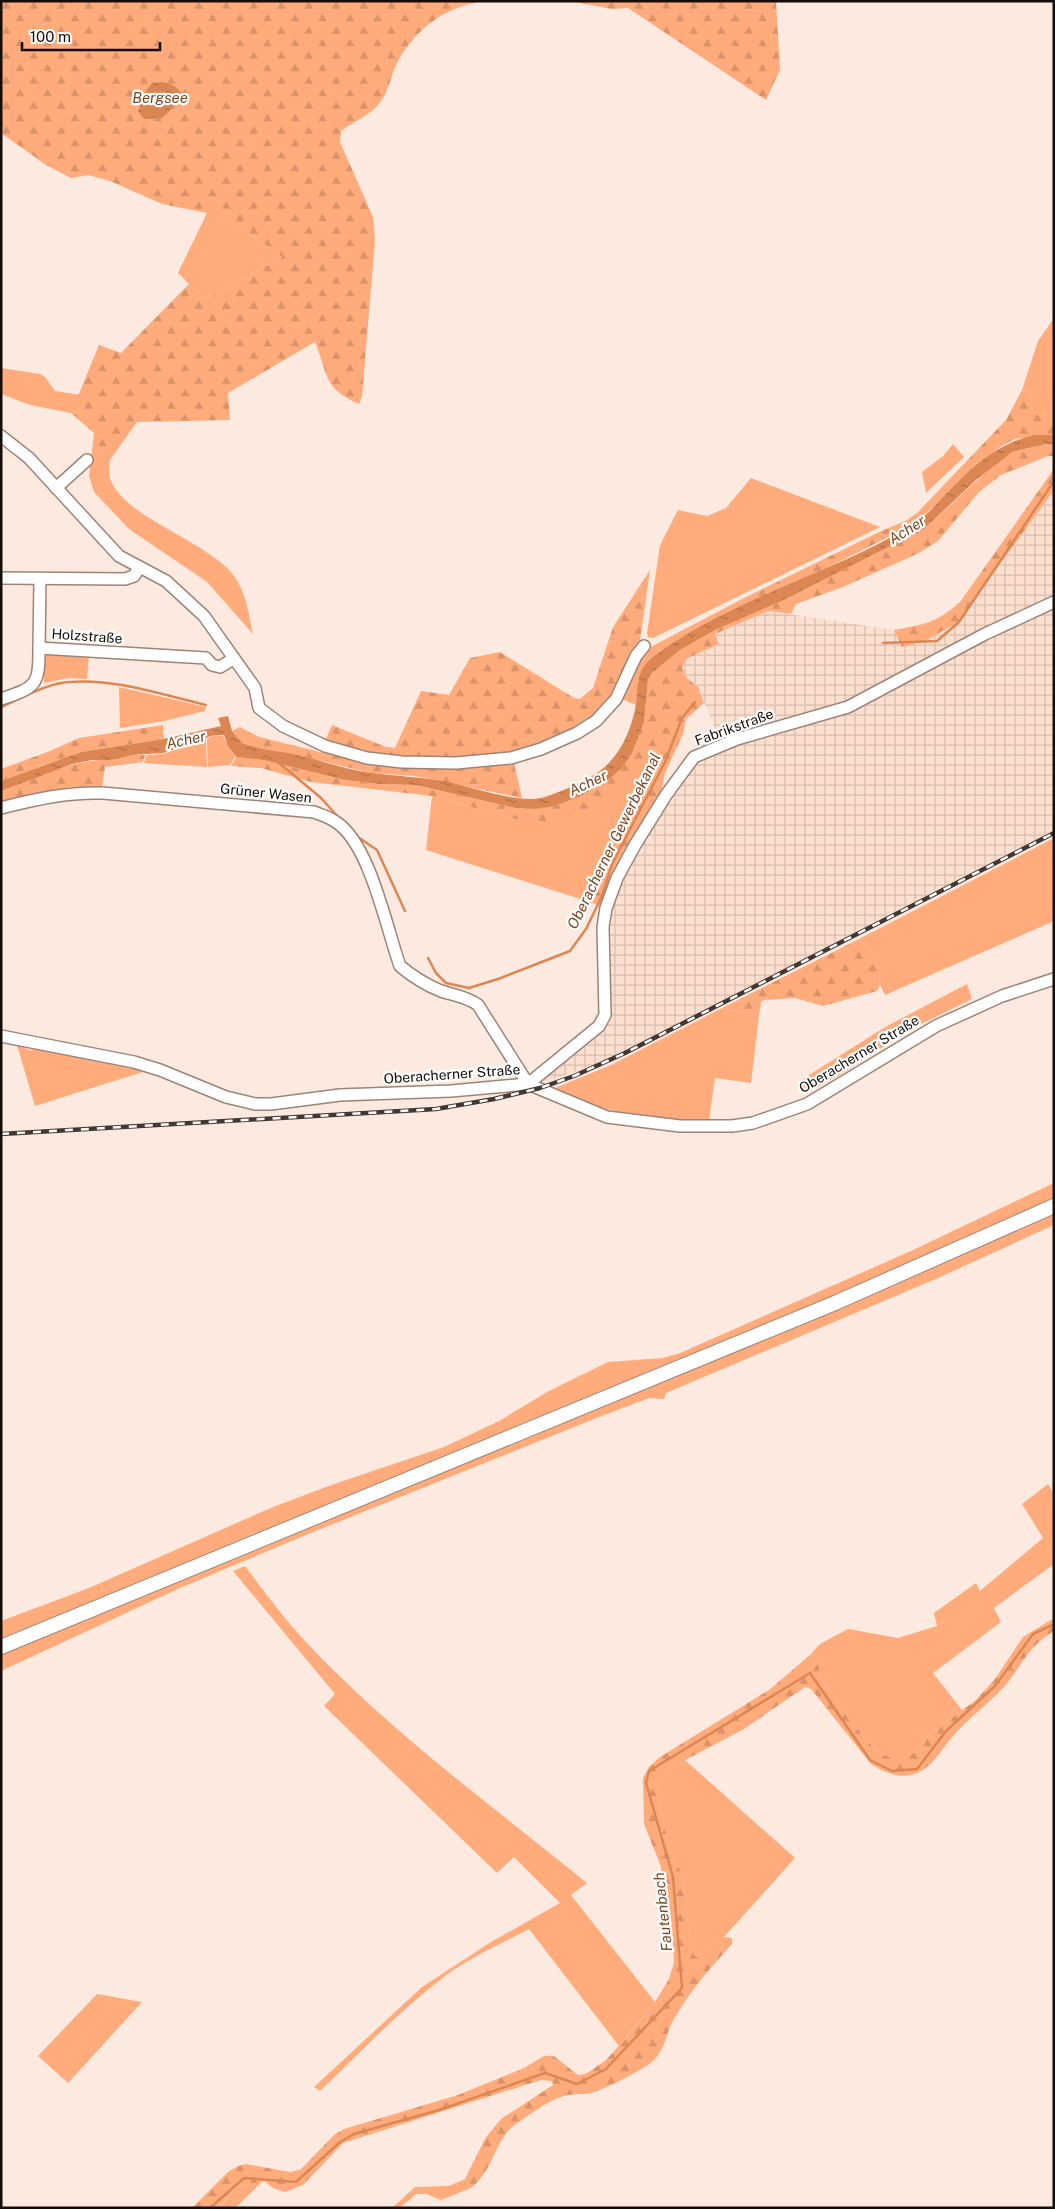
<svg xmlns="http://www.w3.org/2000/svg" width="1055" height="2209" font-family="'Public Sans',sans-serif">
	<defs>
		<pattern id="industrial-grid" width="8" height="8" patternUnits="userSpaceOnUse" patternTransform="scale(1.25)"><rect width="8" height="8" fill="#fcdfcf"/><path d="M0 4h8M4 0v8" fill="none" stroke="#d7beb0"/></pattern>
		<pattern id="forest-firs" width="22" height="20" patternUnits="userSpaceOnUse" patternTransform="scale(1.25)"><rect width="22" height="20" fill="#ffab7b"/><path d="M5 1l3.5 6h-7zM16 11l3.5 6h-7z" fill="#da9269"/></pattern>
		<pattern id="water-ripples" width="26" height="14" patternUnits="userSpaceOnUse" patternTransform="scale(1.25)"><rect width="26" height="14" fill="#dc8753"/><path d="M2 4q2-2 4 0t4 0M15 11q2-2 4 0t4 0" fill="none" stroke="#b16d43"/></pattern>
	</defs>
	<rect width="100%" height="100%" fill="#fceae0"/>
	<!-- industrial -->
	<polygon fill="url(#industrial-grid)" points="1054,490 1054,830 610,1059 547,1082 537,1070 592,1023 596,1016 599,999 596,934 599,907 699,760 724,750 698,687 687,678 682,668 686,658 719,644 715,634 768,611 894,630 902,647 958,622"/>
	<!-- green -->
	<g fill="#ffab7b">
		<polygon points="207,213 237,225 282,257 206,300 178,273"/>
		<polygon points="1054,318 1054,414 1040,416 1033,411 1030,392 1022,390 1038,341"/>
		<polygon points="1,368 40,374 45,377 55,391 80,395 71,413 30,405 1,394"/>
		<polygon points="953,444 964,457 926,493 922,472 943,456"/>
		<path d="M92,450L110,460C109,469 108,477 113,485C131,518 201,540 230,571C246,589 248,611 253,634L207,582L129,529L94,492L89,476Z"/>
		<polygon points="751,478 880,527 653,638 648,637 647,633 660,545 678,510 707,516 726,508"/>
		<polygon points="740,600 743,606 679,639 638,680 636,705 620,698 645,650"/>
		<polygon points="49,653 89,656 87,679 69,678 44,683 43,660"/>
		<polygon points="119,687 206,707 205,711 164,721 120,728"/>
		<polygon points="214,735 223,736 235,757 230,765 208,767 207,739"/>
		<polygon points="206,739 207,767 144,763 146,755 163,754"/>
		<path d="M655,750L659,755C647,793 628,822 611,856C603,871 599,888 593,903L426,850L432,796L519,820Z"/>
		<polygon points="1054,838 1054,921 885,995 880,985 878,959 859,939"/>
		<polygon points="967,984 972,999 909,1030 841,1074 805,1094 801,1080 887,1026"/>
		<path d="M724,1007L727,1010L759,1015L751,1083L715,1078L709,1120C655,1120 603,1115 555,1088L611,1065Z"/>
		<polygon points="17,1045 30,1050 48,1049 108,1059 146,1071 35,1106"/>
		<polygon points="1054,1183 1054,1199 819,1303 1,1640 1,1621 89,1588 273,1507 334,1484 444,1447 499,1421 549,1391 608,1362 663,1358 680,1353 911,1251"/>
		<polygon points="1054,1212 1054,1225 938,1278 666,1393 664,1399 649,1398 594,1419 301,1537 180,1588 1,1671 1,1652"/>
		<polygon points="1048,1484 1054,1494 1054,1564 994,1608 1001,1622 933,1673 962,1710 931,1732 916,1752 904,1757 888,1757 874,1748 864,1737 820,1677 819,1657 810,1655 820,1644 848,1629 898,1638 937,1626 934,1613 976,1583 980,1591 1043,1538 1022,1504"/>
		<path d="M245,1566C264,1591 283,1617 304,1640C389,1731 491,1805 587,1883L571,1895L655,2002L619,2046L529,1929C501,1944 471,1957 445,1976C400,2010 361,2052 320,2091L314,2087L422,1987L491,1942L560,1903L514,1857L497,1873L324,1706L335,1694L233,1571Z"/>
		<polygon points="685,1760 795,1858 724,1937 697,1957 694,1956 690,1940 682,1874 670,1851 657,1792 658,1782 670,1768"/>
		<polygon points="97,1994 142,2002 68,2083 38,2056"/>
		<polygon points="465,2179 471,2188 441,2200 426,2194 416,2194 400,2208 392,2208 415,2187 449,2186"/>
		<polygon points="245,2183 261,2183 235,2208 219,2208 235,2189"/>
	</g>
	<!-- forest -->
	<g fill="url(#forest-firs)">
		<path d="M1,1H484C446,6 415,29 397,63C391,74 389,91 381,101C372,115 354,121 341,131L340,142L373,217L375,240L362,397L359,404C322,387 329,376 315,342L228,393L230,420L137,422L110,460L92,450L94,433L71,413L99,345L121,353L189,284L206,300L282,257L237,225L207,213L162,204L110,181L88,175L71,178L46,165L1,133Z"/>
		<polygon points="569,1 776,1 780,70 766,100 628,8 612,9"/>
		<polygon points="1022,390 1030,392 1033,411 1040,416 1054,414 1054,435 1015,439 1000,447 914,524 813,575 743,606 740,600 877,533 907,520 917,513 1006,420"/>
		<path d="M1046,444L1054,445V456H1048L1001,475L979,492L938,541L919,553L843,587L796,604L791,614L768,611L715,634L719,644L686,659L682,668L687,678L698,687L704,703L686,719L683,734L665,773L660,797L621,858L607,894L599,907L593,903C599,888 603,871 611,856C628,822 647,793 659,755L655,750L649,752L625,788L613,797L575,814L547,821L519,820L432,796L311,782L261,768L231,766L236,757L263,760L345,780L378,784L414,785L515,808L535,809L581,796L609,779L622,768L644,722L648,680L652,673L680,650L717,629L782,601L924,529L998,461L1012,452Z"/>
		<path d="M1054,469V490L958,622L925,641L902,647L894,630C925,624 935,624 960,602Z"/>
		<polygon points="650,570 640,640 615,696 592,716 569,732 512,753 452,759 400,758 373,754 325,741 332,725 386,747 395,748 421,691 449,695 470,658 500,652 574,698 580,699 593,688 613,627"/>
		<polygon points="163,725 164,739 81,752 1,781 1,769 50,751 79,738"/>
		<polygon points="240,727 259,737 320,752 385,763 514,763 522,798 415,776 371,773 297,755 253,747 242,743 232,731"/>
		<path d="M132,755H145L143,762L105,767L102,788L70,787L1,805V791C25,782 50,770 75,764C94,759 113,760 132,755Z"/>
		<polygon points="859,939 878,959 880,985 877,991 823,1006 795,998 764,1000 761,1002 759,1015 727,1010 724,1007"/>
		<path d="M1054,1618V1631C1026,1648 1023,1665 1004,1687C988,1704 969,1718 954,1735C942,1748 932,1769 914,1774C898,1779 884,1772 871,1764L811,1689L805,1687L744,1729L670,1768L658,1782L657,1792L670,1851L682,1874L690,1940L694,1955L697,1957L724,1937L732,1938V1944C710,1968 690,1991 674,2019C666,2032 666,2048 654,2060C645,2069 604,2090 591,2093C581,2095 571,2093 561,2097C546,2102 529,2115 516,2124C494,2139 495,2169 471,2188L465,2179L486,2137L501,2119L553,2085L552,2081L541,2080L343,2143L303,2185L285,2192L273,2188L264,2181C258,2185 253,2182 247,2183C236,2185 226,2199 219,2208H192L228,2172L238,2166L246,2164L290,2172L300,2170L334,2135L344,2129L458,2095L524,2068L544,2056H554L578,2075L586,2074L606,2060L627,2037L655,2002L669,1979L674,1962L671,1916L660,1864L644,1824L643,1778L649,1767L660,1757L769,1690L810,1655L819,1657L820,1677L864,1737L874,1748L888,1757H904L916,1752L931,1732L975,1701L995,1679L1023,1637Z"/>
	</g>
	<!-- water -->
	<g fill="url(#water-ripples)">
		<path d="M161,82C173,83 178,88 184,97L162,118L144,119L138,111L144,93L152,83Z"/>
		<path d="M1036,435H1054V445L1046,444L1012,452L976,480L924,529L782,601L717,629L680,650L652,673L648,680L644,722L632,753L622,768L609,779L581,796L554,806L535,809L515,808L415,785L378,784L345,780L263,760L236,757L228,746L224,735H214L163,753L132,755L111,760H92L72,764L1,791V781L81,752L164,739L221,726L218,718L228,716L232,731L242,743C260,750 279,751 298,755C323,761 347,770 372,773C396,776 419,777 443,781C469,786 515,803 541,798C557,794 588,780 601,770C621,755 632,728 636,704C638,685 636,670 653,657C730,599 829,575 911,526C925,518 935,505 946,494C972,467 998,442 1036,435Z"/>
	</g>
	<g fill="none" stroke-linecap="round" stroke-linejoin="round">
		<!-- stream -->
		<g stroke="#dc8753" stroke-width="2.5">
			<polyline points="883,643 937,641 959,622 1054,481"/>
			<path d="M1,707C22,698 47,683 70,682C114,678 163,695 206,705"/>
			<polyline points="279,763 320,797 341,820"/>
			<polyline points="355,835 377,850 405,911"/>
			<polyline points="428,958 436,973 446,983 469,988 498,979 570,951 586,929 602,896 612,864 665,762 682,718 695,702"/>
			<polyline points="210,2208 244,2178 296,2182 340,2142 354,2134 439,2110 545,2073 577,2084 606,2069 682,1988 673,1877 646,1783 649,1771 810,1673 870,1760 892,1771 917,1769 946,1731 995,1686 1033,1634 1054,1624"/>
		</g>
		<!-- minor casing -->
		<g stroke="#9e8476" stroke-width="14">
			<g id="minor">
				<polyline points="1,436 29,458 119,556 166,581 204,616 255,688 259,708 283,726 325,746 367,758 402,762 456,763 511,758 541,749 577,733 596,721 616,699 636,656 644,646"/>
				<polyline points="56,488 87,460"/>
				<polyline points="1,578 125,579 134,576 139,568"/>
				<polyline points="39,648 40,579"/>
				<path d="M1,699C37,687 39,685 39,648L206,658L212,665L220,667L233,659"/>
				<path d="M1,808C36,799 67,792 103,793L314,812C321,815 329,817 336,822C370,844 386,927 400,966C412,976 426,985 441,991C453,995 468,997 478,1005L528,1084"/>
				<polyline points="1,1036 134,1062 160,1070 226,1097 255,1104 271,1104 340,1095 451,1091 528,1084 607,1117 680,1126 732,1126 753,1123 807,1104 936,1026 1002,996 1054,979"/>
				<polyline points="528,1084 599,1026 605,1015 603,927 606,908 617,878 635,845 666,795 694,757 737,739 848,707 985,634 1054,602"/>
			</g>
		</g>
		<!-- major casing -->
		<g stroke="#9e8476" stroke-width="16">
			<polyline id="major" points="1,1647 835,1303 1054,1206"/>
		</g>
		<!-- minor -->
		<use href="#minor" stroke="#fff" stroke-width="11"/>
		<!-- major -->
		<use href="#major" stroke="#fff" stroke-width="14"/>
		<!-- rail casing -->
		<g stroke="#423731" stroke-width="4.5">
			<polyline id="rail" points="1,1134 436,1109 494,1099 540,1088 574,1076 625,1053 1054,833"/>
		</g>
		<!-- rail -->
		<use href="#rail" stroke="#fff" stroke-width="2.5" stroke-dasharray="8" stroke-linecap="butt"/>
	</g>
	<g text-anchor="middle" stroke-width="4.5" stroke-linejoin="round" paint-order="stroke">
		<!-- street labels -->
		<g font-size="14" fill="#160d08" stroke="#fff">
			<text transform="translate(87 636) rotate(4)" y="5">Holzstraße</text>
			<text transform="translate(734 727) rotate(-20)" y="5">Fabrikstraße</text>
			<text transform="translate(266 793) rotate(6)" y="5">Grüner Wasen</text>
			<text transform="translate(859 1054) rotate(-31)" y="5">Oberacherner Straße</text>
			<text transform="translate(452 1074) rotate(-4)" y="5">Oberacherner Straße</text>
		</g>
		<!-- water labels -->
		<g font-size="15" font-style="italic" fill="#7d4420" stroke="#fff">
			<text x="160" y="103">Bergsee</text>
			<text transform="translate(907 530) rotate(-32)" y="5">Acher</text>
			<text transform="translate(186 740) rotate(-12)" y="5">Acher</text>
			<text transform="translate(588 783) rotate(-25)" y="5">Acher</text>
			<text transform="translate(614 841) rotate(-64)" y="5">Oberacherner Gewerbekanal</text>
			<text transform="translate(663 1912) rotate(-96)" y="5">Fautenbach</text>
		</g>
	</g>
	<!-- border -->
	<rect width="1055" height="2209" fill="none" stroke="#160d08" stroke-width="5"/>
	<!-- scale -->
	<path d="M22 42v8h138v-8" fill="none" stroke="#160d08" stroke-width="2.5"/>
	<text x="30" y="42" font-size="15" fill="#160d08" stroke="#ffffff" stroke-width="4" paint-order="stroke">100 m</text>
</svg>
